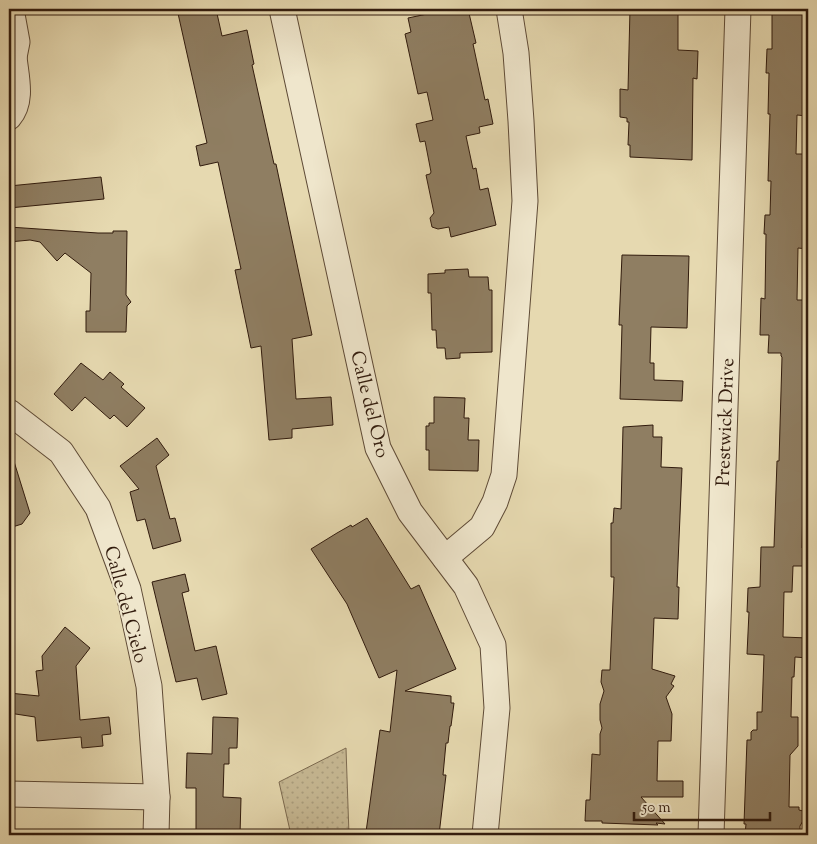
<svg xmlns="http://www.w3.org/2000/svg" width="817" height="844" font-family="'Sorts Mill Goudy',serif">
	<defs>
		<pattern id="green-dots" width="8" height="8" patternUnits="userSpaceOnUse" patternTransform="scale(1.25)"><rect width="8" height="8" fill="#c7b994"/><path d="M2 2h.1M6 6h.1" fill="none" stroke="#ab9e7e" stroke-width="1.8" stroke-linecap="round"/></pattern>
	</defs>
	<rect width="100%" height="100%" fill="#e6d9b0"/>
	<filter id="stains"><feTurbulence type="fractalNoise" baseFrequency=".004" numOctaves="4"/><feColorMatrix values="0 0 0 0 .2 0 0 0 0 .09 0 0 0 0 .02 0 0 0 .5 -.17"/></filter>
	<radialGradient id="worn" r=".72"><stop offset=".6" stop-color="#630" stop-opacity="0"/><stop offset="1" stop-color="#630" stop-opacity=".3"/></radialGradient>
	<!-- green -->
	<polygon fill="url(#green-dots)" stroke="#7c6a50" points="346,748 349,835 291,835 279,782"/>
	<!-- building -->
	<g fill="#8f7e62" stroke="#311b0d">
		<polygon points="177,9 216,9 222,36 247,30 254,64 252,65 274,164 276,164 312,335 292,339 296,399 331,397 333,425 292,429 292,438 269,440 261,346 251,348 248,333 235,270 241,269 218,162 200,166 196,146 207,143"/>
		<polygon points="451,9 468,9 476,43 473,44 485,100 488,99 493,124 479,127 480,133 466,136 473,169 476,168 480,190 488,188 496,225 451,237 449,227 438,229 432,227 430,218 434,213 426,175 430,174 431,172 425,141 420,142 416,124 433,120 427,92 418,94 405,34 411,32 408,18"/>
		<polygon points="630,9 678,9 678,50 698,51 697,79 693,78 692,160 630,157 630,145 628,145 629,122 627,122 627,118 620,117 620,89 628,90"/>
		<polygon points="780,9 808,9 807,116 797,115 796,154 808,154 808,249 798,248 797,300 808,300 807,381 808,381 808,505 803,506 802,548 806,548 805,566 793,566 792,592 784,592 783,637 808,638 808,658 795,657 794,677 792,677 791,717 798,717 798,746 790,755 789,807 799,807 799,810 803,811 804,819 800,826 800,835 745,835 746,824 744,824 747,740 751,740 751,732 753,730 757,730 757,712 762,712 764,655 747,654 749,612 747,612 748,588 760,587 761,547 774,547 777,461 779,461 782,357 781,356 781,353 768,353 769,335 760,335 761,298 765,299 766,234 764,234 765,215 770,215 771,181 768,181 770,114 768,114 769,73 766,73 767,49 772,49 772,10"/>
		<polygon points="101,177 104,199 9,208 9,186"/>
		<polygon points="9,227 98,233 113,233 113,231 127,231 126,295 131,302 127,306 126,332 86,332 86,311 90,311 91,273 65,253 57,261 40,242 30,240 9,242"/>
		<polygon points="622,255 689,256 687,328 651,327 650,363 654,363 654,380 683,381 682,401 620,399 622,325 619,325"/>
		<polygon points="468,269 469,277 488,277 489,290 492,290 492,352 460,353 460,358 446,359 445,348 437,348 436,330 432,330 431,293 428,293 428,274 445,273 445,270"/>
		<polygon points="81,363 103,380 110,372 124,384 121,387 145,408 127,427 114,415 110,419 85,397 72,411 54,394"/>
		<polygon points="434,397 465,398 464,418 469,418 468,440 479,440 478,471 429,470 429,450 426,450 426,426 429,426 429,423 434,423"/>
		<polygon points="653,425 653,437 662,437 661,467 682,468 677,587 679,587 678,619 654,618 652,669 675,676 671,684 674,686 666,697 672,714 671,741 658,741 657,781 683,781 683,797 641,797 665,824 656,823 658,825 602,823 602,821 585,821 586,800 590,800 592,754 600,755 600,734 602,728 600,720 600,704 604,691 601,682 602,670 610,670 614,577 611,577 611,523 613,523 614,508 621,509 623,427"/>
		<polygon points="157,438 169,455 156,466 170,519 175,518 181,541 153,549 145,519 137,521 130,492 139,489 120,466"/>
		<polygon points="12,455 30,513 22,524 9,528 9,456"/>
		<polygon points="367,518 411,589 419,585 456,669 405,691 451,696 451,703 454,703 451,726 450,726 448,743 446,743 443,775 446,775 439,835 371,835 371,833 366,832 380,730 390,732 397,670 379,678 347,604 311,549 337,533 351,525 352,527"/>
		<polygon points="185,574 189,591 182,593 195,651 216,646 227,694 202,700 197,678 176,682 152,582"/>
		<polygon points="65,627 90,648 76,666 80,720 109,717 111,734 102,735 103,746 82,748 81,737 37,741 35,717 9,713 9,693 39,696 36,671 43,670 42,656"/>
		<polygon points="213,717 238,718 237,748 229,748 229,764 224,764 223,797 241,798 240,835 196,835 196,788 186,788 187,753 212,754"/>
	</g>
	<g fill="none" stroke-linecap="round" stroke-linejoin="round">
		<!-- minor casing -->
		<g stroke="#5e4a36" stroke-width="27">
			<g id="minor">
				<polyline points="11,9 17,42 14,57"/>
				<polyline points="282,9 378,448 410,512 466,586 493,645 497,708 485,835"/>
				<path d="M9,61L14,57C16,77 23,101 9,117"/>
				<polyline points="9,412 61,452 98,508 128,589 149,686 157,797 156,835"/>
				<polyline points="445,558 482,527 495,502 504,475 525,201 521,121 516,53 509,9"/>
				<polyline points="9,794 157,797"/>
				<polyline points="711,835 738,9"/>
			</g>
		</g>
		<!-- minor -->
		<use href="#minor" stroke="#efe6cc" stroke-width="25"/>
	</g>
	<g text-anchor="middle" stroke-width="4" stroke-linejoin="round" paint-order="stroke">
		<!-- street labels -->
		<g font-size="19" fill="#311b0d" stroke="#efe6cc">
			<text transform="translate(371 404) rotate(76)" y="7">Calle del Oro</text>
			<text transform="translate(724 422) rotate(-88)" y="7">Prestwick Drive</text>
			<text transform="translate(127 604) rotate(75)" y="7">Calle del Cielo</text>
		</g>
	</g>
	<!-- margin -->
	<rect width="817" height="844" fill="none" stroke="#e6d9b0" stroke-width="30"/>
	<rect x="10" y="10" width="797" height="824" fill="none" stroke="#311b0d" stroke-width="2.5"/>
	<rect x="15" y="15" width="787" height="814" fill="none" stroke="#311b0d"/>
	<!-- scale -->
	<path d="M634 812v8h136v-8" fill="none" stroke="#311b0d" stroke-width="2.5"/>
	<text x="642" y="812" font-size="15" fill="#311b0d" stroke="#efe6cc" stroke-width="4" paint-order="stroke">50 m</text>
	<rect width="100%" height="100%" filter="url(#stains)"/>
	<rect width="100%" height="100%" fill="url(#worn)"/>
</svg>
